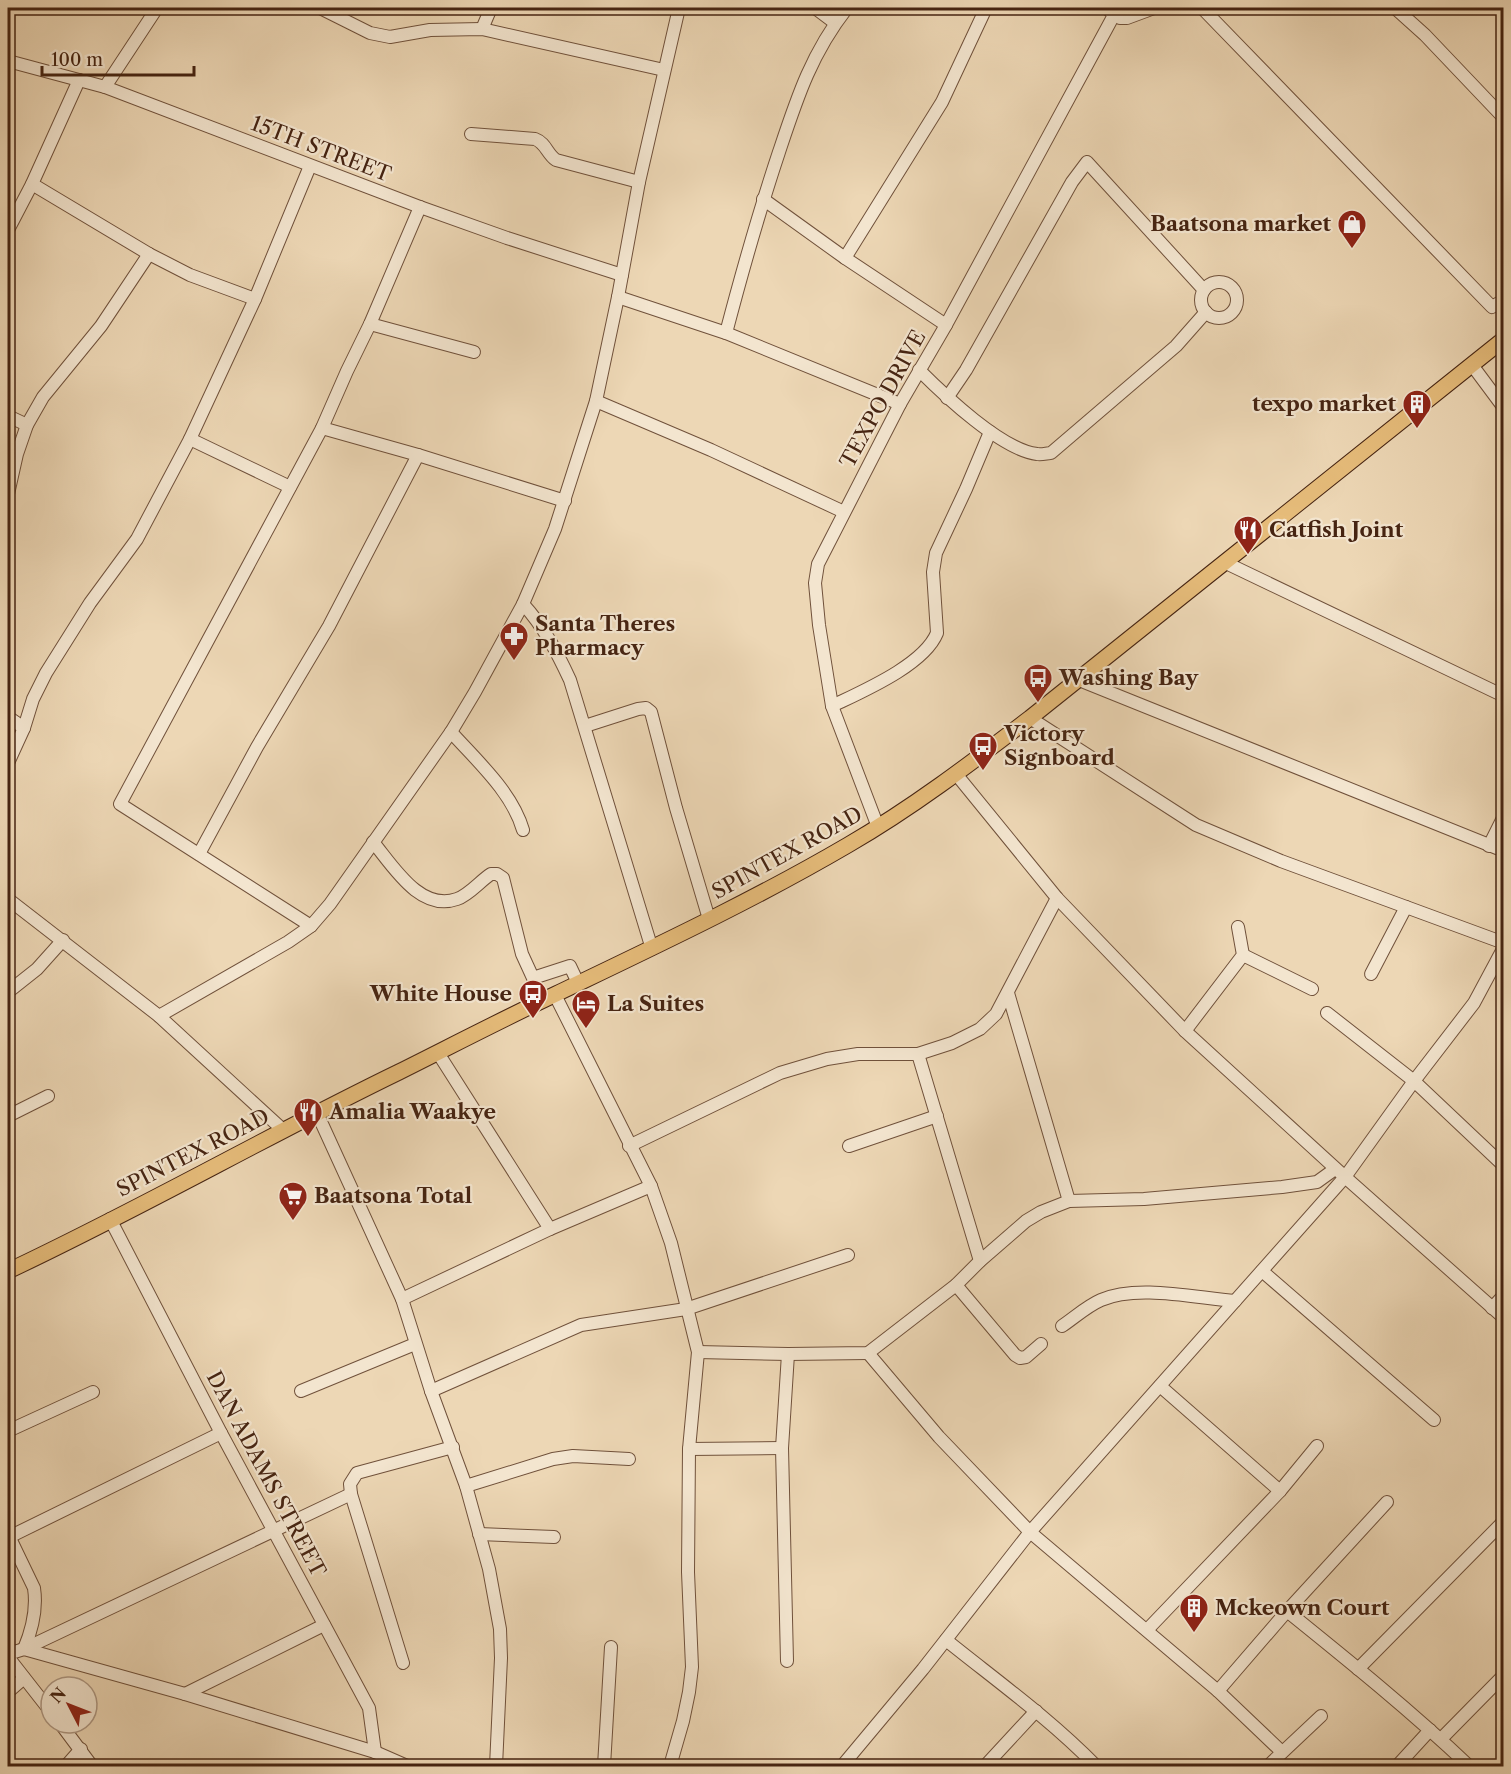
<svg xmlns="http://www.w3.org/2000/svg" width="1511" height="1774" font-family="'Libre Caslon Text',serif">
	<rect width="100%" height="100%" fill="#edd7b5"/>
	<filter id="stains"><feTurbulence type="fractalNoise" baseFrequency=".00333" numOctaves="4"/><feColorMatrix values="0 0 0 0 .2 0 0 0 0 .09 0 0 0 0 .02 0 0 0 .5 -.17"/></filter>
	<radialGradient id="worn" r=".72"><stop offset=".6" stop-color="#630" stop-opacity="0"/><stop offset="1" stop-color="#630" stop-opacity=".3"/></radialGradient>
	<g fill="none" stroke-linecap="round" stroke-linejoin="round">
		<!-- minor casing -->
		<g stroke="#70513b" stroke-width="14">
			<g id="minor">
				<polyline points="320,8 370,33 390,37 430,30 482,29 664,70"/>
				<polyline points="815,8 835,23"/>
				<polyline points="1106,8 1120,18 1127,18 1154,8"/>
				<polyline points="1202,8 1492,307 1504,300"/>
				<polyline points="1395,8 1425,35 1504,118"/>
				<polyline points="482,29 491,8"/>
				<polyline points="8,61 105,87 420,207 507,238 622,275"/>
				<polyline points="105,87 157,8"/>
				<path d="M471,134L535,139C546,143 547,154 556,160L639,182"/>
				<polyline points="32,184 149,254 190,275 255,299"/>
				<polyline points="763,199 845,258 946,325"/>
				<polyline points="8,230 32,184 79,80"/>
				<polyline points="845,258 942,102 986,8"/>
				<circle cx="1219" cy="300" r="18"/>
				<polyline points="618,297 726,333 900,404"/>
				<polyline points="370,324 474,352"/>
				<path d="M726,333C742,272 759,212 779,152C797,98 811,54 847,8"/>
				<polyline points="1472,365 1504,408"/>
				<path d="M919,370C944,395 1002,450 1037,454C1042,455 1047,453 1051,453L1176,346L1206,312"/>
				<polyline points="947,398 966,370 1072,182 1087,162 1204,290"/>
				<polyline points="596,401 711,450 844,512"/>
				<polyline points="8,416 27,425"/>
				<polyline points="322,428 418,455 565,501"/>
				<polyline points="190,439 290,487"/>
				<polyline points="8,494 17,454 27,425 43,397 101,326 149,254"/>
				<polyline points="1226,563 1504,696"/>
				<path d="M523,604C544,627 557,652 570,680L652,949"/>
				<polyline points="1079,680 1504,851"/>
				<path d="M832,706C863,691 924,665 937,633L933,572L936,553L966,489L990,432"/>
				<polyline points="8,717 24,728"/>
				<polyline points="1030,718 1196,825 1281,861 1504,943"/>
				<polyline points="585,726 638,709 646,708 651,712 676,808 709,919"/>
				<path d="M451,732C477,761 512,792 523,830"/>
				<polyline points="8,763 24,728 33,699 46,673 90,603 137,539 190,439 255,299 310,166"/>
				<polyline points="956,774 1057,898 1185,1031 1345,1177 1504,1318"/>
				<polyline points="878,827 832,706 819,625 815,583 818,564 900,404 946,325 1114,15"/>
				<path d="M373,842C393,866 420,912 457,899C469,895 480,881 491,874H497L503,878L522,954L533,978L570,966L578,983"/>
				<polyline points="1489,846 1504,816"/>
				<polyline points="199,854 257,747 329,626 418,455"/>
				<polyline points="8,899 159,1016 283,1130"/>
				<polyline points="311,926 120,804 322,428 347,371 370,324 420,207"/>
				<polyline points="1243,955 1312,989"/>
				<polyline points="1371,974 1406,907"/>
				<polyline points="8,992 37,969 63,940"/>
				<polyline points="1008,993 1069,1201"/>
				<polyline points="555,995 651,1186 671,1243 698,1352 689,1449 688,1572 692,1667 689,1692 683,1721 670,1766"/>
				<polyline points="1327,1013 1414,1081 1504,1166"/>
				<polyline points="159,1016 288,942 311,926 330,904 451,732 475,692 523,604 555,529 596,401 618,297 639,182 679,8"/>
				<polyline points="1185,1031 1243,955 1238,927"/>
				<polyline points="438,1053 550,1229"/>
				<polyline points="918,1054 980,1261"/>
				<polyline points="317,1113 402,1299 431,1391 466,1486 489,1569 500,1629 501,1658 496,1766"/>
				<polyline points="8,1116 48,1096"/>
				<polyline points="629,1146 780,1073 827,1059 858,1054 918,1054 952,1043 980,1029 996,1014 1057,898"/>
				<polyline points="849,1146 937,1116"/>
				<polyline points="110,1219 221,1433 369,1708 375,1752"/>
				<polyline points="1262,1271 1434,1420"/>
				<polyline points="956,1285 1015,1355 1020,1358 1026,1357 1041,1344"/>
				<polyline points="402,1299 550,1229 651,1186"/>
				<polyline points="1492,1308 1504,1295"/>
				<path d="M1062,1326C1074,1318 1087,1306 1101,1300C1137,1284 1196,1298 1235,1301"/>
				<polyline points="698,1352 788,1354 868,1353 956,1285 980,1261 1026,1221 1041,1212 1069,1201 1144,1199 1282,1187 1317,1182 1335,1169"/>
				<polyline points="868,1353 939,1437 1030,1532 1218,1691 1282,1752"/>
				<polyline points="1160,1386 1280,1491"/>
				<polyline points="301,1391 415,1344"/>
				<polyline points="431,1391 581,1325 686,1309 848,1255"/>
				<polyline points="8,1431 93,1392"/>
				<polyline points="689,1449 782,1448"/>
				<polyline points="466,1486 553,1459 573,1456 629,1459"/>
				<path d="M8,1534L34,1588C37,1608 32,1630 24,1649"/>
				<polyline points="479,1534 554,1537"/>
				<polyline points="9,1537 221,1433"/>
				<path d="M1287,1611C1349,1661 1411,1711 1469,1766"/>
				<polyline points="1147,1630 1280,1491 1317,1446"/>
				<path d="M946,1640C997,1681 1050,1719 1096,1766"/>
				<polyline points="24,1649 351,1494"/>
				<polyline points="8,1654 24,1649 185,1694 375,1752 407,1766"/>
				<polyline points="8,1657 51,1712"/>
				<polyline points="787,1661 782,1448 788,1354"/>
				<polyline points="403,1663 351,1494 350,1484 357,1473 453,1447"/>
				<polyline points="1358,1669 1504,1521"/>
				<polyline points="1218,1691 1287,1611 1387,1502"/>
				<polyline points="8,1692 24,1678"/>
				<polyline points="185,1694 324,1625"/>
				<polyline points="60,1723 92,1766"/>
				<polyline points="1441,1739 1504,1675"/>
				<polyline points="66,1766 81,1749"/>
				<polyline points="604,1766 611,1647"/>
				<polyline points="842,1766 923,1669 1030,1532 1345,1177 1414,1081 1474,1003 1504,947"/>
				<polyline points="985,1766 1036,1711"/>
				<polyline points="1268,1766 1321,1716"/>
				<polyline points="1397,1766 1430,1730"/>
			</g>
		</g>
		<!-- major casing -->
		<g stroke="#462412" stroke-width="17">
			<path id="major" d="M8,1271C140,1209 267,1136 399,1072C451,1046 503,1019 556,994C654,947 754,900 848,845C912,808 971,763 1030,718L1504,339"/>
		</g>
		<!-- minor -->
		<use href="#minor" stroke="#f3e5cf" stroke-width="12"/>
		<!-- major -->
		<use href="#major" stroke="#e6bc7a" stroke-width="15"/>
	</g>
	<!-- icons -->
	<defs>
		<g id="shop-pin" transform="scale(1.5)"><path d="M0 17L-7.5 6A9.5 9.5 0 1 1 7.5 6Z" fill="#8f2418" stroke="#f3e5cf"/><path d="M-5-2.5h2.3a2.7 3.5 0 0 1 5.4 0H5L5.5 6h-11ZM-1.5-2.5h3a1.5 2.3 0 0 0-3 0Z" fill="#fff"/></g>
		<g id="building-pin" transform="scale(1.5)"><path d="M0 17L-7.5 6A9.5 9.5 0 1 1 7.5 6Z" fill="#8f2418" stroke="#f3e5cf"/><path d="M-4-6H4V6H1V3H-1V6H-4ZM-2.5-4.3h1.7v1.8h-1.7ZM.8-4.3h1.7v1.8H.8ZM-2.5-1h1.7V.8h-1.7ZM.8-1h1.7V.8H.8Z" fill="#fff"/></g>
		<g id="restaurant-pin" transform="scale(1.5)"><path d="M0 17L-7.5 6A9.5 9.5 0 1 1 7.5 6Z" fill="#8f2418" stroke="#f3e5cf"/><path d="M-5-6h1v4h1v-4h1v4h1v-4h1v5L-1.5 .5V6h-2V.5L-5-1ZM5-6V6H3V1.5H1.5Q1.5-4 5-6Z" fill="#fff"/></g>
		<g id="pharmacy-pin" transform="scale(1.5)"><path d="M0 17L-7.5 6A9.5 9.5 0 1 1 7.5 6Z" fill="#8f2418" stroke="#f3e5cf"/><path d="M-2-6h4v4h4v4h-4v4h-4v-4h-4v-4h4Z" fill="#fff"/></g>
		<g id="bus-pin" transform="scale(1.5)"><path d="M0 17L-7.5 6A9.5 9.5 0 1 1 7.5 6Z" fill="#8f2418" stroke="#f3e5cf"/><path d="M-5-6H5V4H4V6H2V4H-2V6H-4V4H-5ZM-3.5-4V0h7V-4ZM-3.5 1.2v1.5H-2V1.2ZM2 1.2v1.5H3.5V1.2Z" fill="#fff"/></g>
		<g id="hotel-pin" transform="scale(1.5)"><path d="M0 17L-7.5 6A9.5 9.5 0 1 1 7.5 6Z" fill="#8f2418" stroke="#f3e5cf"/><path d="M-6-4.5h1.5V1H6V5H4.5V3h-9V5H-6ZM-4 0a1.8 1.8 0 1 1 3.6 0ZM.5 0V-2.5h3Q6-2.5 6 0Z" fill="#fff"/></g>
		<g id="supermarket-pin" transform="scale(1.5)"><path d="M0 17L-7.5 6A9.5 9.5 0 1 1 7.5 6Z" fill="#8f2418" stroke="#f3e5cf"/><path d="M-6-5.5h2.5l.6 2H6L4.5 2H-2.5L-4.4-4H-6ZM-1.5 3.2a1.3 1.3 0 1 0 .1 0ZM3 3.2a1.3 1.3 0 1 0 .1 0Z" fill="#fff"/></g>
	</defs>
	<g fill-rule="evenodd">
		<use href="#shop-pin" x="1352" y="224"/>
		<use href="#building-pin" x="1417" y="404"/>
		<use href="#restaurant-pin" x="1248" y="530"/>
		<use href="#pharmacy-pin" x="514" y="636"/>
		<use href="#bus-pin" x="1038" y="678"/>
		<use href="#bus-pin" x="983" y="746"/>
		<use href="#bus-pin" x="533" y="994"/>
		<use href="#hotel-pin" x="586" y="1004"/>
		<use href="#restaurant-pin" x="308" y="1112"/>
		<use href="#supermarket-pin" x="293" y="1196"/>
		<use href="#building-pin" x="1194" y="1608"/>
	</g>
	<g text-anchor="middle" stroke-width="4.5" stroke-linejoin="round" paint-order="stroke">
		<!-- street labels -->
		<g font-size="21" fill="#462412" stroke="#f3e5cf">
			<text transform="translate(321 149) rotate(21)" y="7">15TH STREET</text>
			<text transform="translate(883 399) rotate(-61)" y="7">TEXPO DRIVE</text>
			<text transform="translate(787 853) rotate(-29)" y="7">SPINTEX ROAD</text>
			<text transform="translate(193 1153) rotate(-27)" y="7">SPINTEX ROAD</text>
			<text transform="translate(266 1474) rotate(62)" y="7">DAN ADAMS STREET</text>
		</g>
		<!-- poi labels -->
		<g font-size="21" font-weight="bold" fill="#462412" stroke="#f3e5cf" text-anchor="start">
			<text x="1331" y="231" text-anchor="end">Baatsona market</text>
			<text x="1396" y="411" text-anchor="end">texpo market</text>
			<text x="1269" y="537">Catfish Joint</text>
			<text x="535" y="631">Santa Theres<tspan x="535" dy="24">Pharmacy</tspan></text>
			<text x="1059" y="685">Washing Bay</text>
			<text x="1004" y="741">Victory<tspan x="1004" dy="24">Signboard</tspan></text>
			<text x="512" y="1001" text-anchor="end">White House</text>
			<text x="607" y="1011">La Suites</text>
			<text x="329" y="1119">Amalia Waakye</text>
			<text x="314" y="1203">Baatsona Total</text>
			<text x="1215" y="1615">Mckeown Court</text>
		</g>
	</g>
	<!-- margin -->
	<rect width="1511" height="1774" fill="none" stroke="#edd7b5" stroke-width="30"/>
	<rect x="9" y="9" width="1493" height="1756" fill="none" stroke="#462412" stroke-width="3"/>
	<rect x="15" y="15" width="1481" height="1744" fill="none" stroke="#462412" stroke-width="1.5"/>
	<!-- north arrow -->
	<g transform="translate(69 1705) rotate(312)"><circle r="28" fill="#f3e5cf" stroke="#ae9883" stroke-width="1.5"/>
	<path d="M0-4.5L10 22L0 15L-10 22Z" fill="#8f2418"/>
	<text y="-9" font-size="16" font-weight="bold" text-anchor="middle" fill="#462412">N</text>
	</g>
	<!-- scale -->
	<path d="M42 66v9h152v-9" fill="none" stroke="#462412" stroke-width="3"/>
	<text x="51" y="66" font-size="18" fill="#462412" stroke="#f3e5cf" stroke-width="4.5" paint-order="stroke">100 m</text>
	<rect width="100%" height="100%" filter="url(#stains)"/>
	<rect width="100%" height="100%" fill="url(#worn)"/>
</svg>
